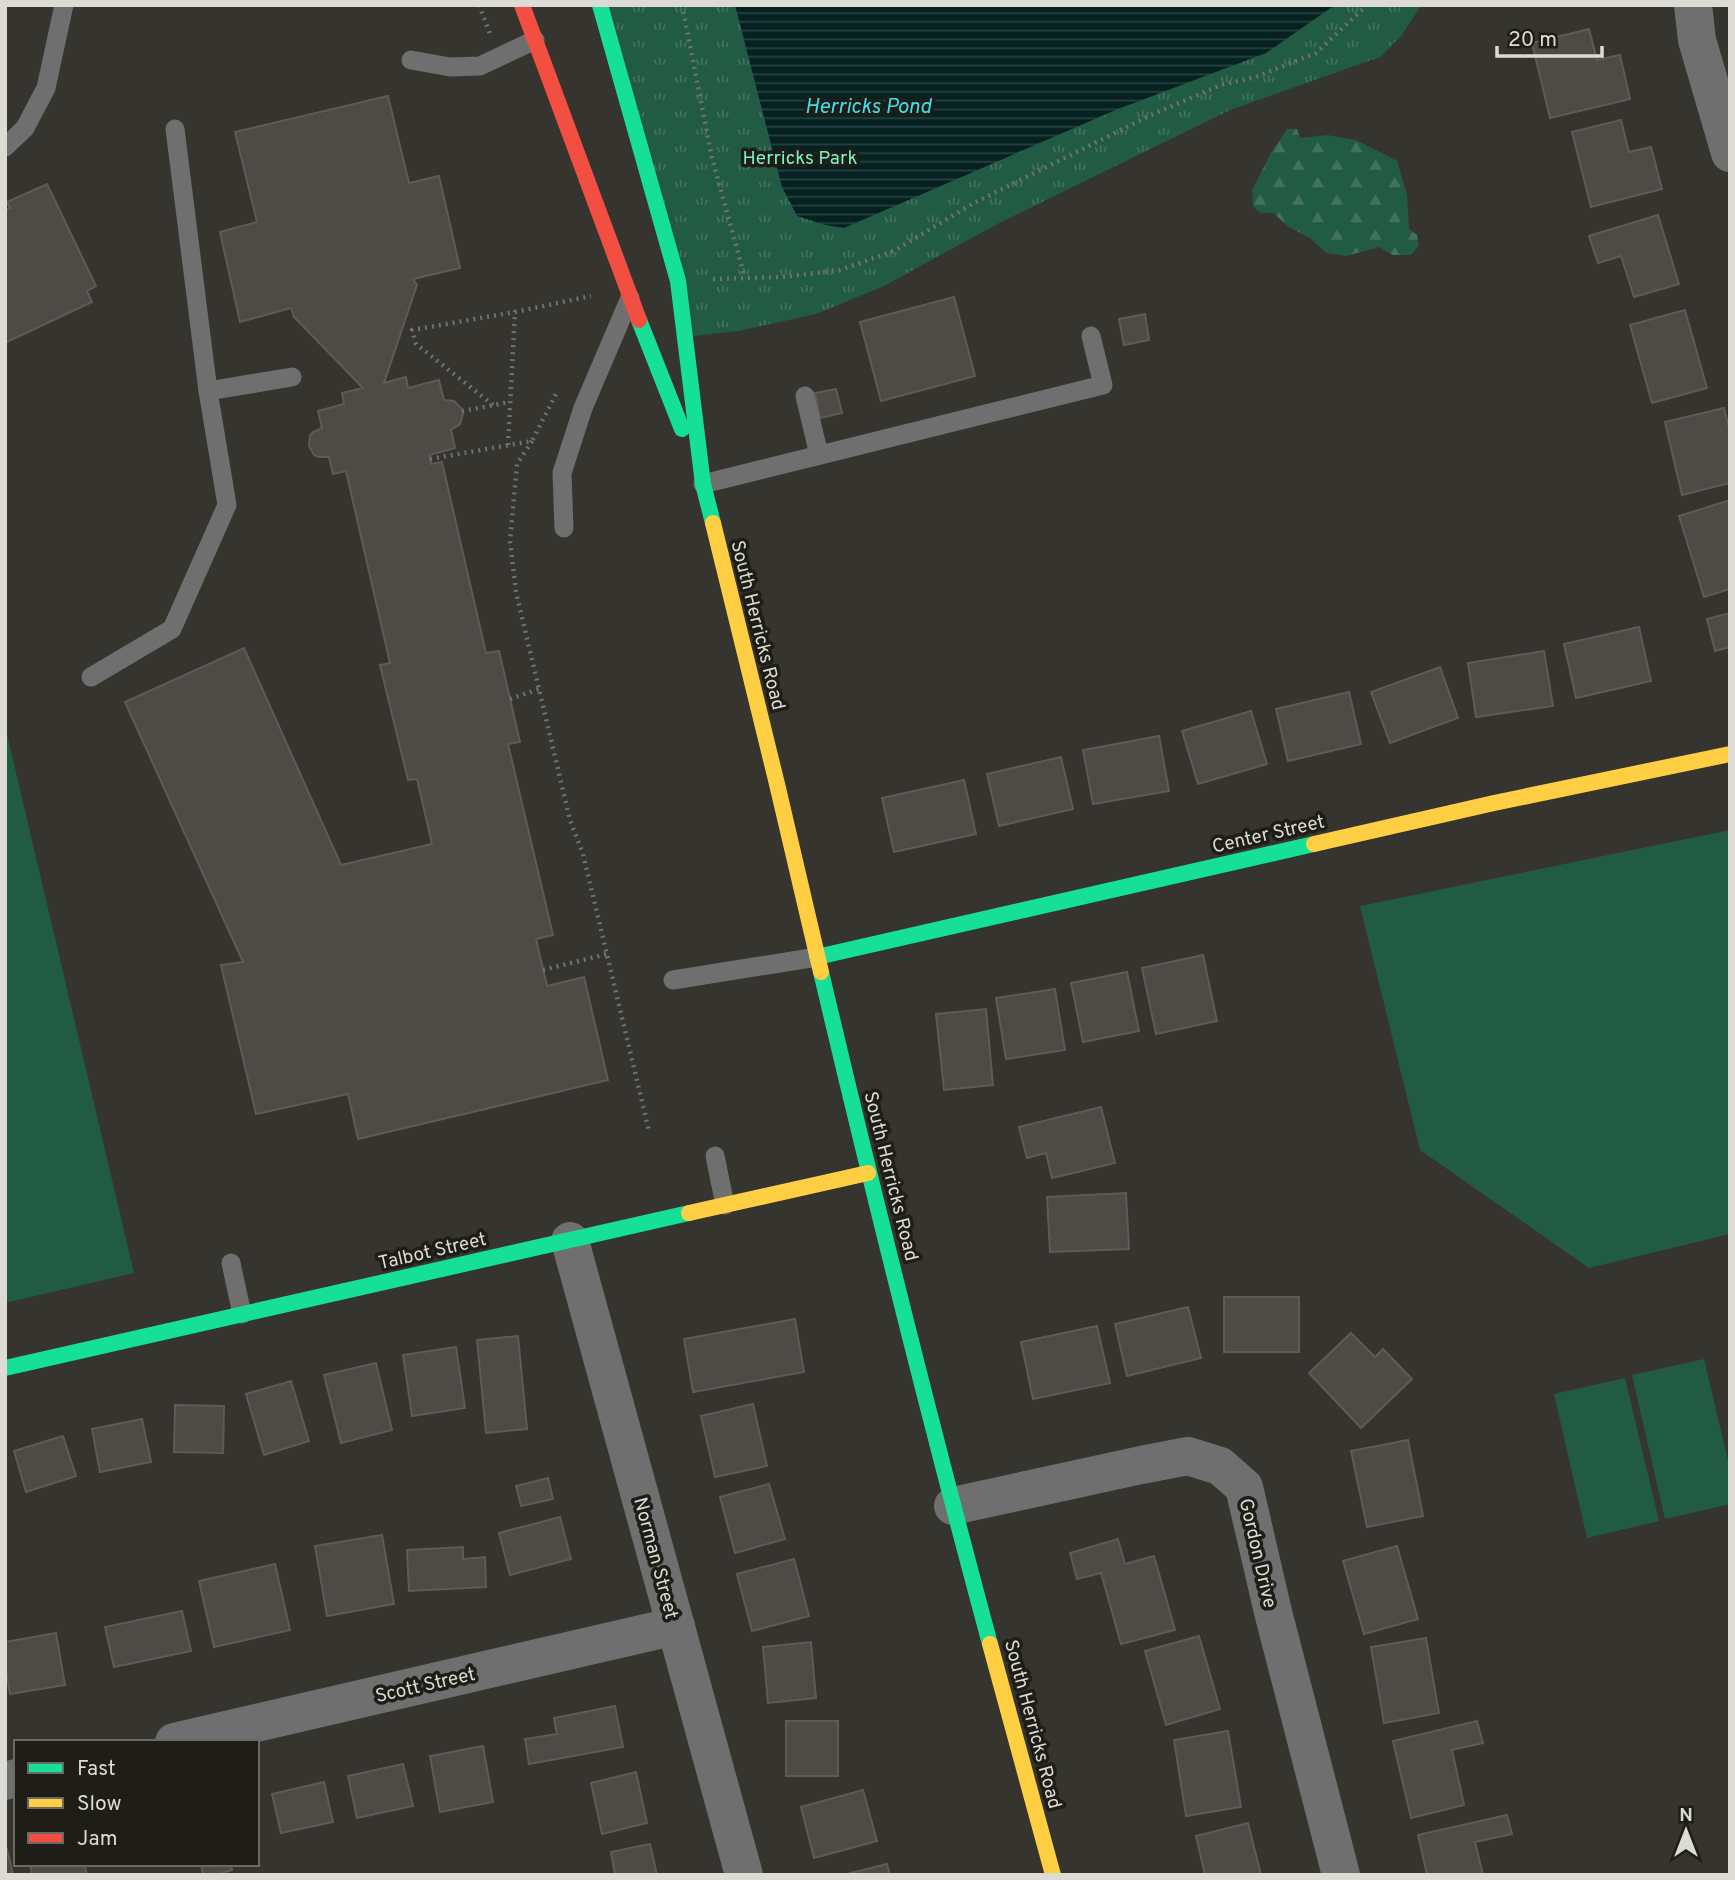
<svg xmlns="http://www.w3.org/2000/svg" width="1735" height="1880" font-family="Overpass,sans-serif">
	<defs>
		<pattern id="forest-firs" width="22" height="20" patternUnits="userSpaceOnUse" patternTransform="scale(1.75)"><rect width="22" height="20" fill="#225b44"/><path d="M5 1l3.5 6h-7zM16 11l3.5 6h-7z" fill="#42725e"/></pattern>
		<pattern id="park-tufts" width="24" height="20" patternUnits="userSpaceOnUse" patternTransform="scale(1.75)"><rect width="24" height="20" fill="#225b44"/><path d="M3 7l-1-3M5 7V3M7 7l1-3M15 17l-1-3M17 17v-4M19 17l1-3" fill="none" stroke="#42725e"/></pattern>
		<pattern id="water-rules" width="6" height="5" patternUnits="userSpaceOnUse" patternTransform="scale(1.75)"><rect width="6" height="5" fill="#052122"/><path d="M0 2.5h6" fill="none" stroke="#294141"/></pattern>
	</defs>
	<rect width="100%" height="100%" fill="#35342e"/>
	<!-- forest -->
	<polygon fill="url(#forest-firs)" points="1287,129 1297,129 1300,138 1327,135 1356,140 1397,161 1407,195 1409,229 1417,235 1419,245 1411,255 1393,255 1379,247 1346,256 1326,253 1310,238 1289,227 1273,213 1261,213 1253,207 1252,190 1271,153"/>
	<!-- park -->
	<polygon fill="url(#park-tufts)" points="600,5 1421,5 1402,35 1380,57 1230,110 999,223 884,286 816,314 738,331 685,337"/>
	<!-- pitch -->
	<g fill="#225b44">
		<polygon points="5,726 134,1273 5,1303"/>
		<polygon points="1730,830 1730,1234 1589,1268 1420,1150 1360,906"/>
		<polygon points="1704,1359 1730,1469 1730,1504 1665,1519 1632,1375"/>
		<polygon points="1625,1378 1659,1521 1587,1538 1554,1394"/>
	</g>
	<!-- water -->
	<polygon fill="url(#water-rules)" points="735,5 1335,5 1266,53 1118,109 844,228 825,225 797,216 782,187"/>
	<!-- building -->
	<g fill="#4d4b46" stroke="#5e5b57" stroke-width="2">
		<polygon points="1589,29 1597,60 1620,55 1630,99 1550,118 1532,43"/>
		<polygon points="388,96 409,183 439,176 460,268 413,279 417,285 384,383 406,377 408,388 439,380 444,400 454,401 462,409 463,414 460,424 451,430 455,448 429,455 431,464 442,462 486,653 499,651 520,742 508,744 553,935 536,939 547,986 584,977 608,1080 358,1139 348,1094 256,1114 221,965 243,962 125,702 244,648 341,865 432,844 417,779 408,780 380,665 390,663 346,471 333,474 329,457 319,457 314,455 309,446 310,436 313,432 322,428 318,411 344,404 342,393 363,388 294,317 291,308 240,322 220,232 257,222 235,132"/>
		<polygon points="1621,120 1629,152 1651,147 1662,189 1591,207 1572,132"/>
		<polygon points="47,184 96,286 87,291 92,302 5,343 5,210 10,208 7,202"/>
		<polygon points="1658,215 1679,284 1634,297 1621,256 1598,263 1589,236"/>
		<polygon points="954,297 975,376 881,401 860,322"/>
		<polygon points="1685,310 1707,388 1652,403 1630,325"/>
		<polygon points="1145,314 1149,340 1124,345 1119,319"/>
		<polygon points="836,389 842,413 820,418 815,393"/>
		<polygon points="1724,408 1730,432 1730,483 1682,495 1665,422"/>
		<polygon points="1730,500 1730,589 1704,597 1679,516"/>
		<polygon points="1730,613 1730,647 1715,651 1707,619"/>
		<polygon points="1639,627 1651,681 1576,698 1564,644"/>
		<polygon points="1544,651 1553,706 1476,717 1468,663"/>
		<polygon points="1440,667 1458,718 1390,743 1371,692"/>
		<polygon points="1349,692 1361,744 1288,761 1276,709"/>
		<polygon points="1251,711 1267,764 1198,784 1182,731"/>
		<polygon points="1159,736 1169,791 1093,804 1083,750"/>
		<polygon points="1061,757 1073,809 999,826 987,774"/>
		<polygon points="964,780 976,834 894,852 882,798"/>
		<polygon points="1203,955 1217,1021 1156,1034 1142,968"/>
		<polygon points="1127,972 1139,1031 1083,1042 1071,983"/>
		<polygon points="1055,989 1065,1050 1006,1059 996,998"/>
		<polygon points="986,1009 993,1085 944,1090 936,1014"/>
		<polygon points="1101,1107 1115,1163 1052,1178 1046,1153 1027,1158 1019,1127"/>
		<polygon points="1126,1193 1129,1249 1050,1252 1047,1197"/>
		<rect x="1224" y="1297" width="75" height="55"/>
		<polygon points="1188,1307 1201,1358 1127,1376 1115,1324"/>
		<polygon points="795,1319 804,1372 693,1392 684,1339"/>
		<polygon points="1097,1326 1110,1383 1033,1399 1021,1342"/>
		<polygon points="1351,1333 1375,1357 1383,1349 1412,1379 1361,1428 1309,1373"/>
		<polygon points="518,1336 527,1429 486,1433 477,1340"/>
		<polygon points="456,1347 465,1408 412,1416 403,1355"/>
		<polygon points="376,1363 392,1430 341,1443 324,1375"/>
		<polygon points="291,1381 309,1441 264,1455 246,1394"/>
		<polygon points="753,1404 767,1466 715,1477 701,1416"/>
		<polygon points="175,1405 224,1406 223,1453 174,1452"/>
		<polygon points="142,1419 151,1462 100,1472 92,1429"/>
		<polygon points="63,1436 76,1476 26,1492 14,1451"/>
		<polygon points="1408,1440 1423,1516 1367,1527 1351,1451"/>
		<polygon points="548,1478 553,1499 521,1506 516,1486"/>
		<polygon points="769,1484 785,1539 735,1553 720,1497"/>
		<polygon points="560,1517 571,1559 510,1575 499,1533"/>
		<polygon points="382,1535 394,1604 327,1616 315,1546"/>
		<polygon points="1118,1539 1125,1564 1154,1556 1175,1630 1121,1644 1101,1573 1077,1579 1070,1553"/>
		<polygon points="1397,1546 1418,1619 1364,1634 1343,1561"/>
		<polygon points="463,1547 463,1559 485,1557 486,1587 409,1591 407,1550"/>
		<polygon points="794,1559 809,1616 752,1631 737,1574"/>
		<polygon points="275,1564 290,1630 214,1647 199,1581"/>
		<polygon points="182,1611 191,1651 114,1667 105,1627"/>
		<polygon points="56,1633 65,1685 10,1694 5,1666 5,1642"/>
		<polygon points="1199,1636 1220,1709 1166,1725 1145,1651"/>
		<polygon points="1426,1638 1439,1713 1384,1723 1371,1647"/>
		<polygon points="811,1642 816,1698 768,1703 763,1647"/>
		<polygon points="615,1706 623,1747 529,1764 525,1739 557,1734 554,1718"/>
		<rect x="786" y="1721" width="52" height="55"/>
		<polygon points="1477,1721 1483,1743 1452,1750 1464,1805 1411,1818 1393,1741"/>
		<polygon points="1228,1731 1241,1807 1186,1816 1174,1740"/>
		<polygon points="483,1746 493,1802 440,1812 430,1756"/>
		<polygon points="403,1764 413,1806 357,1818 348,1776"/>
		<polygon points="636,1772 647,1823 602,1834 591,1783"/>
		<polygon points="324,1782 333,1822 281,1833 272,1794"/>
		<polygon points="863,1790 877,1841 814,1858 801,1807"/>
		<polygon points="1507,1815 1512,1834 1475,1842 1483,1875 1427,1875 1418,1835"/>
		<polygon points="1248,1823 1261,1875 1205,1875 1196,1836"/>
		<polygon points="650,1844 657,1875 615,1875 611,1852"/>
		<polygon points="5,1849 7,1849 13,1875 5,1875"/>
		<polygon points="30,1864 84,1864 87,1875 32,1875"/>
		<polygon points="201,1864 231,1864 232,1870 215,1875 203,1875"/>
		<polygon points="887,1864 890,1875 843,1875"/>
	</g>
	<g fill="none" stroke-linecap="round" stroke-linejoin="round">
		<!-- path -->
		<g stroke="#70706f" stroke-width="4.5" stroke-dasharray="2 5" stroke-linecap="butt">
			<polyline points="479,5 490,34"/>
			<polyline points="682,5 712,158 745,278"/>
			<polyline points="713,279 782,277 840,270 894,251 972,204 1151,115 1221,85 1256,77 1316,53 1367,5"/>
			<polyline points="493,405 416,344 412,330 515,312"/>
			<polyline points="462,411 510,402"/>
			<polyline points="532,441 517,464 510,540 516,592 570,820 583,854 649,1131"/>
			<polyline points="508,445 515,312 591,296"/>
			<polyline points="430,459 532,441 558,390"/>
			<polyline points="510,699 539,689"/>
			<polyline points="543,970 607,954"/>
		</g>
		<!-- lane -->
		<g stroke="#706f6f" stroke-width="19">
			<polyline points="411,60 450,67 480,66 535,40"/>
			<polyline points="5,147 25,128 46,88 64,5"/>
			<polyline points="208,391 292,377"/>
			<polyline points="805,396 819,455"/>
			<polyline points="703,484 1103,385 1091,336"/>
			<polyline points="564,528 562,473 583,408 630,298"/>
			<polyline points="91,677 172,629 227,505 208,391 175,129"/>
			<polyline points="673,980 817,957"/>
			<polyline points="715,1156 725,1205"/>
			<polyline points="231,1263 242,1314"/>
		</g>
		<!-- street -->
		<g stroke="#706f6f" stroke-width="38">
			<polyline points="1693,5 1697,40 1730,153"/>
			<polyline points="570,1241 744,1875"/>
			<polyline points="953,1506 1141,1465 1188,1456 1220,1466 1244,1487 1273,1612 1341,1875"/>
			<polyline points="174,1742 676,1626"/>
			<polyline points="5,1781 16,1778"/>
		</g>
		<!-- fast -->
		<g stroke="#16e098" stroke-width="16">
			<polyline points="600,5 678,281 703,484 713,523"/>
			<polyline points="639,320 682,429"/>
			<polyline points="817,957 1314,844"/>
			<path d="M821,972C874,1197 930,1421 990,1644"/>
			<polyline points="5,1368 689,1213"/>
		</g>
		<!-- slow -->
		<g stroke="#ffcf43" stroke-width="16">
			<polyline points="713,523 777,784 821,972"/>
			<polyline points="1314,844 1494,803 1730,754"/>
			<polyline points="689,1213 868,1173"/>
			<polyline points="990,1644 1053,1875"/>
		</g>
		<!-- jam -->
		<polyline stroke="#f24e42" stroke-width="16" points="522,5 639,320"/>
	</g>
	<g text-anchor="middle" stroke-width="7" stroke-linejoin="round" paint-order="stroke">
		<!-- park labels -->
		<g font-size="19" fill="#7cf3c2" stroke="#1e1d18">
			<text x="800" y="164">Herricks Park</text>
		</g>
		<!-- street labels -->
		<g font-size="19" fill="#dcdbd4" stroke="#1e1d18">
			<text transform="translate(759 625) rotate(76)" y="7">South Herricks Road</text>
			<text transform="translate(1268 833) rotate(-13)" y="7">Center Street</text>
			<text transform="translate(892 1176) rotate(76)" y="7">South Herricks Road</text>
			<text transform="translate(432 1250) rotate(-13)" y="7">Talbot Street</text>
			<text transform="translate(1259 1553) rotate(77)" y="7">Gordon Drive</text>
			<text transform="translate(657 1558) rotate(75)" y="7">Norman Street</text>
			<text transform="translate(425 1684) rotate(-13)" y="7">Scott Street</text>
			<text transform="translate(1034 1724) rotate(75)" y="7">South Herricks Road</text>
		</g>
		<!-- water labels -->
		<g font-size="21" font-style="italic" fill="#3de1e9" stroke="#1e1d18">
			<text x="868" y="113">Herricks Pond</text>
		</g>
	</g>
	<!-- border -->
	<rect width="1735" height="1880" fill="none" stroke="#dcdbd4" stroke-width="14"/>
	<!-- legend -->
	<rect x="14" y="1740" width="245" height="126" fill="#1e1d18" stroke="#6a6963" stroke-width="2"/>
	<rect x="28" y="1763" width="35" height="10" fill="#16e098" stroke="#6a6963" stroke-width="2"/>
	<text x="77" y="1775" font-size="21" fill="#dcdbd4">Fast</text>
	<rect x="28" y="1798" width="35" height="10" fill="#ffcf43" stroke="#6a6963" stroke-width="2"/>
	<text x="77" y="1810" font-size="21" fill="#dcdbd4">Slow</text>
	<rect x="28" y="1833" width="35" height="10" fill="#f24e42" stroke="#6a6963" stroke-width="2"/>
	<text x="77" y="1845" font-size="21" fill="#dcdbd4">Jam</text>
	<!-- north arrow -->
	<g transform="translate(1686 1831)" stroke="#1e1d18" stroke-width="5" paint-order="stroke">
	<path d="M0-5L12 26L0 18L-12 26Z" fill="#dcdbd4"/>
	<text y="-10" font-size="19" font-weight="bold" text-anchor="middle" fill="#dcdbd4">N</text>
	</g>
	<!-- scale -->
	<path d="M1497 46v10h105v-10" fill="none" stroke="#dcdbd4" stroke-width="3.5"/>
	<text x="1508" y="46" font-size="21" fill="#dcdbd4" stroke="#1e1d18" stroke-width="5" paint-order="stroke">20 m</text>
</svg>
